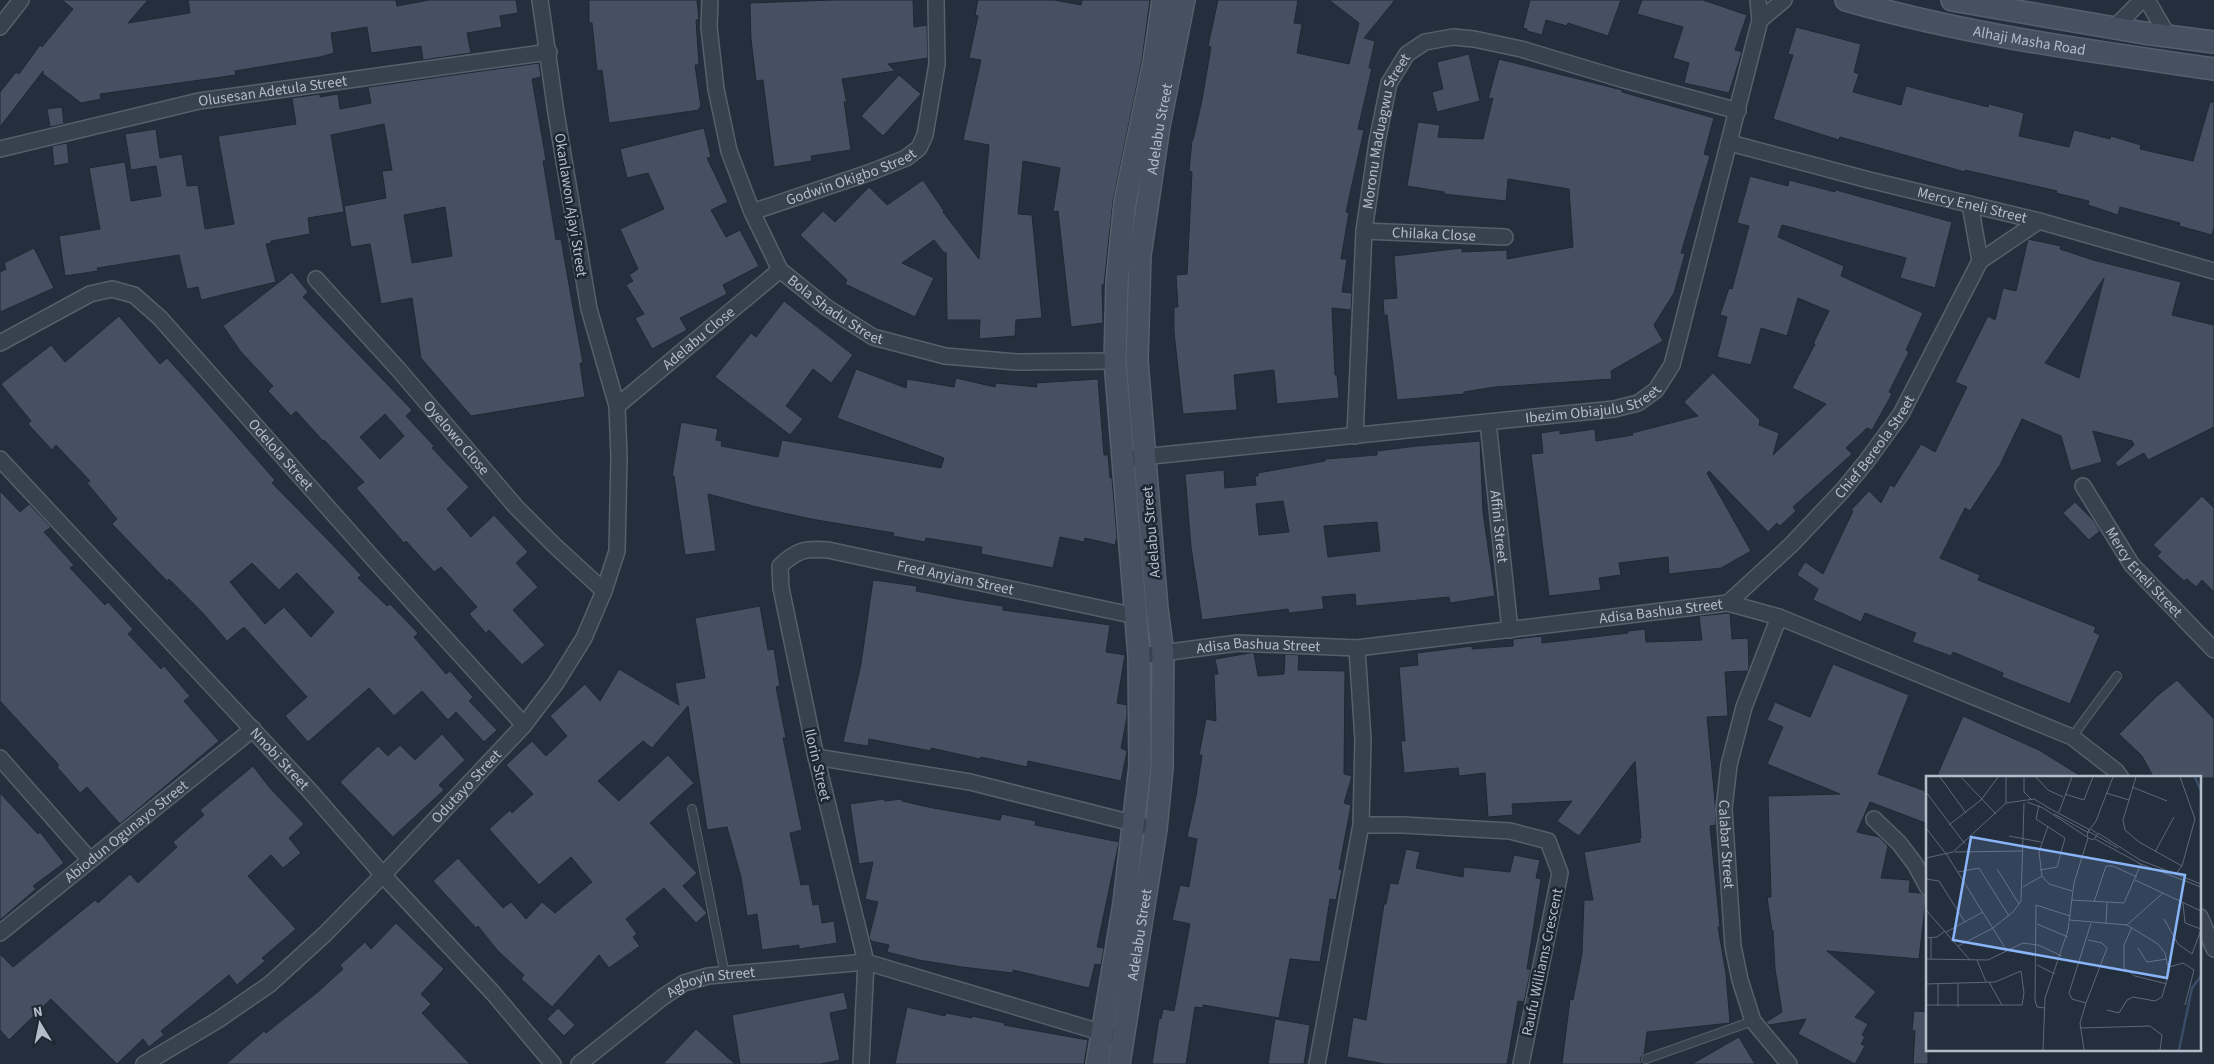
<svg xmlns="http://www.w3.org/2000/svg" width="2214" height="1064" font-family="'Source Sans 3',sans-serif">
	<rect width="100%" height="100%" fill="#242f3e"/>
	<!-- building -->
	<g fill="#455162" stroke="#1f2835" fill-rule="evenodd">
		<polygon points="62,0 148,0 128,23 190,13 188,0 396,0 397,6 429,0 516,0 518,13 500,16 502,27 467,33 471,53 423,60 421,46 371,53 367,27 331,33 334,53 320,57 235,71 236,75 100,94 101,99 81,103 43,74 43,71 0,127 0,92 16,72 19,74 40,45 42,47 73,9"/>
		<polygon points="589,0 697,0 699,20 696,20 699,65 695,65 701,107 699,108 699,110 609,123 602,70 597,71 592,23 589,23"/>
		<polygon points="834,0 913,0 914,27 927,25 928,58 888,64 895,71 842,79 847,104 844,101 851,150 811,156 812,161 774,167 763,80 756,81 751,39 750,3"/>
		<polygon points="978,0 1054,0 1081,5 1082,0 1150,0 1142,60 1113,201 1104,285 1102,285 1103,323 1071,327 1058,211 1053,212 1060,168 1023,161 1018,214 1032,215 1042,318 1016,320 1015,336 979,339 980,320 947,320 946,252 945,254 934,240 902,263 934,278 915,317 845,284 847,280 800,235 823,211 835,222 869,187 887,205 923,180 944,211 943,212 979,259 989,145 963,140 981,60 969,58 978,16 975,15"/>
		<polygon points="1218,0 1298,0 1294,23 1302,24 1297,53 1349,64 1359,23 1329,0 1395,0 1364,38 1375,41 1369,68 1372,68 1358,129 1364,130 1346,212 1349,213 1341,259 1347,259 1342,292 1352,293 1351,310 1332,308 1335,375 1337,375 1339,398 1277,404 1274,370 1234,375 1237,410 1183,414 1174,332 1174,307 1178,307 1176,275 1187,274 1192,172 1189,171 1192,140 1193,140 1202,100 1211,47 1208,46"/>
		<polygon points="1530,0 1621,0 1608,36 1568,23 1567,26 1546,20 1542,35 1527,31 1527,29 1523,28"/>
		<polygon points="1642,0 1703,0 1747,15 1735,50 1742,52 1729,93 1684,83 1689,63 1673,58 1683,27 1637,14"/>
		<polygon points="1796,27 1861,44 1854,72 1859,74 1853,92 1901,105 1906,86 1988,107 1989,104 2024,113 2019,136 2069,147 2074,130 2110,139 2111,136 2141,145 2140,149 2193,161 2210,102 2214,102 2214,227 2212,235 2179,226 2180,223 2120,207 2118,215 2088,205 2089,201 2056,193 2057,191 1965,170 1965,172 1840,137 1839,140 1773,119 1793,55 1788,54"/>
		<polygon points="1469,54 1480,101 1437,112 1432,92 1443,89 1437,62"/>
		<polygon points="1499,59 1622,90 1622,92 1714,118 1704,154 1710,156 1681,253 1685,254 1674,293 1654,325 1663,341 1611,371 1612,379 1495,387 1464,392 1464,394 1397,400 1387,315 1384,315 1383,299 1397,298 1394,256 1462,248 1462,252 1507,250 1507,259 1573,247 1569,189 1508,179 1506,201 1444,194 1444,192 1407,186 1418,122 1440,125 1438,137 1483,139 1493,98 1488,99"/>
		<path d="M539,63L541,77L532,79L546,160L543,161L556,240L561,239L577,330L583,363H580L585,397L471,416L421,358L412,298L381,304L370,244L351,247L344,206L386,198L382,171L392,170L384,124L331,135L344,212L308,218L310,234L271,241V243L266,244L276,282L201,300L198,287L187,289L179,255L97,268L98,271L65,276L59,236L100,229L89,168L125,162L131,201L161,196L156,166L131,170L125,134L156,129L160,158L182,154L187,186L198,185L205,229L234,224L218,136L296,124L292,98L320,94V97L338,94L340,109L371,103L368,87ZM445,207L452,256L412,263L404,215Z"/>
		<polygon points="899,75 921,94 883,136 861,116"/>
		<polygon points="62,107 64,124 50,127 47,109"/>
		<polygon points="704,128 711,157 707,158 728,202 711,210 726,237 740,230 759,266 723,285 727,294 680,318 687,330 652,349 635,318 644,314 626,285 633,281 629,275 638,269 620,229 664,209 648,173 627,178 620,149"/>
		<polygon points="67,143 69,163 54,166 52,146"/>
		<polygon points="1750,176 1788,186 1789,180 1835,192 1836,190 1952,222 1935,288 1900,278 1906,258 1782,225 1778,237 1844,266 1841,276 1923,313 1906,350 1909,352 1889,392 1892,394 1872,430 1867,428 1846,448 1852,454 1793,507 1796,511 1780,526 1777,523 1768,532 1709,471 1707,473 1751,551 1721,568 1669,574 1668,557 1619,563 1621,575 1599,578 1601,590 1549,596 1531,454 1543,453 1541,433 1560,430 1560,434 1595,429 1596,441 1633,435 1632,433 1698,416 1684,402 1713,373 1760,420 1759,425 1779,433 1773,455 1826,404 1792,388 1815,344 1813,344 1829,311 1798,298 1787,336 1761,328 1751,365 1717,357 1727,317 1720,315 1729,288 1732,289 1749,226 1737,223"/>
		<path d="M2028,239L2061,246L2060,249L2093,260L2181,282L2172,315L2214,325V427L2148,460L2144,453L2118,467L2115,463L2134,445L2132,441L2093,431L2102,462L2071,471L2061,436L2022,419L2000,465L1970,511L1965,508L1940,558L1980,575L1978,580L2096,627L2094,632L2100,635L2070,704L2002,677L2003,673L1953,652L1951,656L1912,642L1916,633L1865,613L1861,622L1813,600L1818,589L1797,575L1805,562L1823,574L1853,511L1851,510L1869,491L1881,503L1890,485L1894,487L1921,444L1935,452L1967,387L1955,382L1988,316L1995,320L2003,288L2016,291ZM2104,278L2079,378L2045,363Z"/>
		<polygon points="34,248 54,288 0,312 0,272 6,269 4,263"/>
		<path d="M292,272L308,292L303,297L412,410L406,416L434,446L432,448L469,487L447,509L471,537L494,515L528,552L516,563L538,587L513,610L545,645L522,665L489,630L486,633L469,614L477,607L441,567L434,572L406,541L404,543L356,488L364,482L324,440L323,441L296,411L291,416L268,391L273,386L241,352L223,326ZM385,414L404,436L380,459L360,437Z"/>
		<polygon points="784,301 853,355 831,383 813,369 786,406 803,419 790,435 715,377 751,333 756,337"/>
		<path d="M119,316L160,364L167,358L197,391L275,480L272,483L330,542L361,575L358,578L387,606L390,604L418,633L414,637L446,674L450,671L473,697L469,701L497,730L484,742L456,712L448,720L422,691L394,716L369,688L308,742L285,716L307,697L244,627L227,641L202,612L169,579L167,581L112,524L117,519L87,483L90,481L56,445L52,450L28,424L31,421L1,384L51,345L65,362ZM252,563L279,590L297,573L334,612L311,637L284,607L265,624L230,582Z"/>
		<polygon points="856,369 906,388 907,379 954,387 956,378 995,387 996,383 1037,387 1036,383 1098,379 1104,455 1108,455 1110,478 1112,478 1117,538 1115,545 1085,538 1084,542 1060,537 1053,568 981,554 982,547 926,538 925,542 893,536 894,533 811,519 757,507 708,494 716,551 685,555 674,476 672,476 681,422 718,429 716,440 722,441 721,446 778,457 782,440 941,468 944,458 837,418"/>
		<path d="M1480,441L1483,512L1495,596L1450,603L1449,597L1356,606L1355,594L1322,597L1324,609L1289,613L1288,609L1202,620L1191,547L1185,474L1224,470L1225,488L1256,485L1255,476H1258V473L1325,461V459L1377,455V451L1417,446ZM1283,501L1289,532L1259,535L1256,504ZM1377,522L1380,551L1328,557L1324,526Z"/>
		<polygon points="0,491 20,512 29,504 51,527 44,532 74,565 70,568 105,605 108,602 133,629 128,634 161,669 164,666 190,696 184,701 219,741 120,824 87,787 80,793 57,767 59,765 0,701"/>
		<polygon points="2202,496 2214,508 2214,592 2202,580 2196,587 2187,579 2184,581 2157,556 2161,552 2153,545"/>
		<polygon points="2075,502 2094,521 2100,531 2089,540 2063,513"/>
		<polygon points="873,580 917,586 916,591 963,600 1003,606 1003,610 1110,625 1106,652 1125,655 1117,703 1127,705 1127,717 1121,748 1127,751 1121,781 1028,761 1027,767 981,757 980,759 931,748 931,751 869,739 868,746 843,742 861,664"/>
		<polygon points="760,606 768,650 774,649 780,686 776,687 786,738 783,738 802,830 790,833 801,885 809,884 813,905 819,904 822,923 834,921 837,943 799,949 799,945 762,950 757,914 747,916 741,877 727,827 707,830 688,706 652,748 643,741 598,781 619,801 668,755 694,783 650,823 697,873 683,886 707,913 696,923 664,888 626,919 637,934 633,937 640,946 609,968 599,955 552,1007 521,979 524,975 498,951 478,926 476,928 433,881 458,858 503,908 511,902 526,919 542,902 555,913 592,882 571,857 539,885 489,829 510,810 512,813 533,794 506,765 532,741 546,756 567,736 550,716 585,684 600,701 619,669 679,705 675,683 705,678 695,618"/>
		<polygon points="1730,613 1732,639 1748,638 1749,668 1748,671 1725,672 1728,716 1707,717 1715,802 1716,825 1710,826 1720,927 1718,927 1726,974 1730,1023 1647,1032 1644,1054 1640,1058 1642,1064 1562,1064 1570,999 1573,1000 1582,954 1584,900 1593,900 1584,852 1640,842 1640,838 1641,838 1635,761 1579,836 1557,821 1572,801 1512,804 1513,815 1488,817 1485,773 1459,776 1458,768 1404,773 1401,741 1405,741 1399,667 1418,665 1417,653 1472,646 1472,649 1513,646 1513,639 1542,636 1542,643 1628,633 1628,631 1645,629 1646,642 1702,640 1699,616"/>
		<polygon points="1250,653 1254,653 1258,676 1284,674 1285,654 1299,655 1298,670 1345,671 1344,774 1352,776 1344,803 1351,805 1339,869 1342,870 1336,900 1330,899 1320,962 1290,959 1279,1018 1203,1005 1203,1008 1195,1007 1186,1064 1152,1064 1159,1018 1161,1019 1163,1009 1174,1011 1190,924 1172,920 1180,885 1189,887 1197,839 1187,837 1196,796 1202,755 1199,755 1206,719 1216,721 1214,674 1218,674 1215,659"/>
		<polygon points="1833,664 1909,695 1878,774 1928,792 1928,824 1870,802 1857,832 1879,837 1888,846 1881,878 1910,880 1909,892 1920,893 1926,897 1919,959 1827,951 1876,992 1855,1017 1868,1024 1862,1035 1865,1037 1861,1044 1865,1046 1855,1064 1798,1034 1806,1019 1769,1025 1766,1022 1782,1012 1775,969 1773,930 1772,931 1767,897 1771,897 1768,796 1840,794 1767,764 1783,727 1767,720 1775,702 1810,717"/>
		<polygon points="2177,680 2214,719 2214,778 2154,778 2142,756 2119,734 2157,696"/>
		<polygon points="1963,716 2039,750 2084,778 1936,778"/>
		<polygon points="442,734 465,760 439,785 444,790 393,837 340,782 378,746 388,756 400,745 415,760"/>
		<polygon points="253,766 269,787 304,824 289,838 301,853 283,868 271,855 248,876 296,929 262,958 265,961 237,985 229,975 161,1031 164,1035 149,1047 143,1039 117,1064 51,999 9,1040 0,1030 0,954 13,967 95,900 98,903 130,874 138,883 177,847 173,842 204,815 200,810"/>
		<polygon points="0,793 38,834 40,832 64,863 33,886 36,889 0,920"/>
		<polygon points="884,799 885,801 902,799 902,801 928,807 1000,820 1002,814 1036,821 1035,825 1119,842 1097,947 1104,948 1101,965 1095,964 1089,988 1013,970 1013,973 962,967 919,960 887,952 889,945 871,941 869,937 878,902 865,899 873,862 859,864 850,804"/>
		<polygon points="1406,849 1420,852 1416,868 1463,877 1464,867 1510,872 1514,855 1540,860 1536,878 1541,879 1527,969 1531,969 1524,1002 1518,1001 1507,1064 1385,1064 1347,1057 1353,1017 1366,1020 1384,904 1386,904 1390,883 1398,884"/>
		<polygon points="396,923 444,969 421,994 431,1004 422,1013 470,1064 226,1064 264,1031 266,1033 319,991 343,969 340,965 365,942 371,949"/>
		<polygon points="844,992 848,1009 830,1013 840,1060 821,1064 740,1064 732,1015"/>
		<polygon points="907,1007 945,1016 946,1013 972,1018 972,1016 1005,1023 1004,1025 1088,1040 1084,1064 895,1064"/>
		<polygon points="558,1008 575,1025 564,1036 547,1019"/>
		<polygon points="1914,1011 1928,1012 1928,1064 1913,1064 1915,1031 1912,1030"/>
		<polygon points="1275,1019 1310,1025 1304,1064 1268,1064"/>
		<polygon points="696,1029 735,1064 663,1064"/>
		<polygon points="1739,1037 1755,1064 1692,1064 1723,1046"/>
	</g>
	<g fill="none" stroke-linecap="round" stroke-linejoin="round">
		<!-- lane casing -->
		<g stroke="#565f6c" stroke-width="10">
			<g id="lane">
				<polyline points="2072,737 2117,676"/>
				<polyline points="692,809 725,975"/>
				<polyline points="1646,1059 1753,1021"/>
			</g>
		</g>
		<!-- street casing -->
		<g stroke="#565f6c" stroke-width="18">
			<g id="street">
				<path id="s1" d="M710,0L709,27L716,89L729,151L752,212L780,270L826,307L873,337L945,356L1017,362L1115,361"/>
				<polyline points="2147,0 2168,36"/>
				<polyline points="1760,20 1784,0"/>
				<polyline points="0,27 21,0"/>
				<polyline points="2115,27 2142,0"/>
				<path id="s2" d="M1730,143L1869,180L2039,221L2214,271"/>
				<path id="s3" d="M0,149L199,101L549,52"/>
				<polyline points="1970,204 1980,261"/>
				<path id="s4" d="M752,212L871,172L906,158L919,148L925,135L937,64L936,0"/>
				<path id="s5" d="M1364,231L1505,237"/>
				<path id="s6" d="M316,279L398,369L517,508L554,545L604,591"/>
				<path id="s7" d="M0,343L90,294L112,289L134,295L160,318L377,563L524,725"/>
				<path id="s8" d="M617,406L780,270"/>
				<path id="s9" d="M1488,422L1510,630"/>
				<path id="s10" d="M1355,436L1364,231L1377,142L1389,83L1407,54L1425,42L1453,37L1474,39L1521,49L1621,79L1738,111"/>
				<path id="s11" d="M0,459L310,791L383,875L493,993L553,1064"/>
				<path id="s12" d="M1122,459L1614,409L1638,403L1656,390L1672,365L1760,20L1758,0"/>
				<path id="s13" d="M2083,486L2132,565L2214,650"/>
				<path id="s14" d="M1728,603L1791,545L1843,490L1866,462L1901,414L1980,261L2039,221"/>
				<path id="s15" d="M1779,617L1744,707L1729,765L1724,809L1733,946L1740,980L1753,1021L1789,1064"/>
				<path id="s16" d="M1139,656L1238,643L1357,648L1728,603L1779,617L2072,737L2116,771L2121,778"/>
				<polyline points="816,757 970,782 1156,829"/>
				<polyline points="0,758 90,860"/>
				<polyline points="1874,819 1899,843 1915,864 1928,888"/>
				<polyline points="1361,825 1403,825 1510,831 1548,841 1560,873 1521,1064"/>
				<polyline points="2200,917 2214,949"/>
				<path id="s17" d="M0,933L253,729"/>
				<path id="s18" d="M144,1064L218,1020L270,984L325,934L383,875L524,725L556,683L584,638L604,591L617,551L619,457L617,406L589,309L556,113L540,0"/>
				<path id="s19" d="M579,1064L663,997L684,983L708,976L866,962L1110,1035"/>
				<path id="s20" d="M861,1064L866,962L816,757L781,588L780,566C797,550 805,548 828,550L1136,616"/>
				<polyline points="1317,1064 1361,825 1363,740 1357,648"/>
			</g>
		</g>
		<!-- secondary casing -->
		<g stroke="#565f6c" stroke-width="24">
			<g id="secondary">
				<path id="s21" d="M1846,0C1966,35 2090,51 2214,69"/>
				<polyline points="1952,0 2144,33 2214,42"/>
				<polyline points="1097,1064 1124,903 1140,766 1139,656 1115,361 1117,282 1125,202 1154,62 1163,0"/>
				<path id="s22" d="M1119,1064L1156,829L1162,768L1163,654L1157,609L1137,360L1140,255L1159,126L1184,0"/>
			</g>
		</g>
		<!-- lane -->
		<use href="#lane" stroke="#38414e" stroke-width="8"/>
		<!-- street -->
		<use href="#street" stroke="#38414e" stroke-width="15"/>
		<!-- secondary -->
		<use href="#secondary" stroke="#465061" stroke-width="21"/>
	</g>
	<g text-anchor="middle" stroke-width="5" stroke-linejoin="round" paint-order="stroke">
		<!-- street labels -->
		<g font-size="15" fill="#b4bcc9" stroke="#1d2633">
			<text dy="5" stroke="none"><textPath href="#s21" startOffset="188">Alhaji Masha Road</textPath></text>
			<text dy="5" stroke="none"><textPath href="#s3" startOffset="279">Olusesan Adetula Street</textPath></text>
			<text dy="5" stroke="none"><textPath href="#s22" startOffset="941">Adelabu Street</textPath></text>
			<text dy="5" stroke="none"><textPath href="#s10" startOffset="308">Moronu Maduagwu Street</textPath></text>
			<text dy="5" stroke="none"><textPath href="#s4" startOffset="105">Godwin Okigbo Street</textPath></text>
			<text transform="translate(571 205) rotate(81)" y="5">Okanlawon Ajayi Street</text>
			<text dy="5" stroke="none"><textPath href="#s2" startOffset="250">Mercy Eneli Street</textPath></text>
			<text dy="5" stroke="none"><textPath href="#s5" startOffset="70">Chilaka Close</textPath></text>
			<text dy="5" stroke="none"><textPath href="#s1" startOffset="351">Bola Shadu Street</textPath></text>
			<text dy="5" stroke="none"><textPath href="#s8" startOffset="106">Adelabu Close</textPath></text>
			<text dy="5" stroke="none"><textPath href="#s12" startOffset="475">Ibezim Obiajulu Street</textPath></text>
			<text dy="5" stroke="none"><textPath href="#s6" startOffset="212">Oyelowo Close</textPath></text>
			<text dy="5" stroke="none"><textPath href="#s14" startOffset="215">Chief Bereola Street</textPath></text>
			<text dy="5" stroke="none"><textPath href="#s7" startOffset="365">Odelola Street</textPath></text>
			<text dy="5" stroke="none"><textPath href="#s9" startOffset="105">Affini Street</textPath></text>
			<text transform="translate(1151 532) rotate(-95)" y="5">Adelabu Street</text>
			<text dy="5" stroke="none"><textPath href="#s13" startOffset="106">Mercy Eneli Street</textPath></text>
			<text dy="5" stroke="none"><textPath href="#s20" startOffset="691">Fred Anyiam Street</textPath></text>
			<text dy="5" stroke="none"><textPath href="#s16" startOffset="525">Adisa Bashua Street</textPath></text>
			<text dy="5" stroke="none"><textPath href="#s16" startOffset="120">Adisa Bashua Street</textPath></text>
			<text dy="5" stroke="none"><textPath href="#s11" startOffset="410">Nnobi Street</textPath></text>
			<text transform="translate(818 765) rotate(77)" y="5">Ilorin Street</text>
			<text dy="5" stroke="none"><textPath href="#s18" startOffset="428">Odutayo Street</textPath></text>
			<text dy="5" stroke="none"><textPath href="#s17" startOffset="162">Abiodun Ogunayo Street</textPath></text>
			<text dy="5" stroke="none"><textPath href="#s15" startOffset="236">Calabar Street</textPath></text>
			<text dy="5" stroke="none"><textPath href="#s22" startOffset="131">Adelabu Street</textPath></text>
			<text transform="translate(1542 962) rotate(-78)" y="5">Raufu Williams Crescent</text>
			<text dy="5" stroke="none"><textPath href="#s19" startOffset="159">Agboyin Street</textPath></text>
		</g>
	</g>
	<!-- overview -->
	<g transform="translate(1926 776)">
		<rect width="275" height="275" fill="#242f3e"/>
		<path fill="none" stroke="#394c67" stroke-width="2.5" d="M269,1L275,15M253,274L266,212L275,200"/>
		<path fill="none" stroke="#5e6776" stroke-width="1" d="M14,1L40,37M35,1L70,38M80,1V27M98,1V16L106,24M110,1L122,14L137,21M210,1L197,44L199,54L213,66L256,90M206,11L241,25M0,16L39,68M180,17L203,24M139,18L158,24L167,1M101,26L117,32M113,29L110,43L139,62L131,91L114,94M119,30L164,54M117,32L161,61M133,36L146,1M128,38L163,57M23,49L55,24L72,1M122,50L113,76L116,100L123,108L146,115M0,52L21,79L81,175M165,53L172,58L167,64L162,62L161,57L170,45L187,1M162,55L192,72M172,57L214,84M83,60L115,66M169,63L213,87M29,76L97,75M229,76L248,41M0,82L27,76L80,27L108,23L120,30M214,84L275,108M212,87L275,111M71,93L93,128M32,96L53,92L83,140M249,99L256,90L269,43L254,1M0,103L13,105L39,146M209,104L275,135M97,111L116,100M145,124L198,127L215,88M168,126L180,90H187L211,101M257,127L259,147L275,153M0,134L43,183M238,143L252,168L266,178L275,154M144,144L201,149L232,168L239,177L243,196L236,221L229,225L207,221L201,224L193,237L181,234M111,148L142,161M180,148L181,127M201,149L237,117M206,151L198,169V192L209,200L241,208M20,156L57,136M0,162L11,161L19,155M5,162V183M162,164L176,167L181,172L160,227L146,223L143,217L165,147M32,170L67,152L87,136L95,125L98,27M212,172L221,186L241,183M0,183L62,184L97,167L112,169L136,180M51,184L60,206M111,189L129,198M243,191L257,187L268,194L259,229M63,206L76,229M0,208L69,206L95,195L98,217L96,229H0M12,230V208M32,231V207M119,232L111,231L109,224L110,129L144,140M154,252L224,250L236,259L234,274M117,274L119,222L142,154L148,107L162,62M158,274L154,247L160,227"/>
		<path fill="#8ab4f8" fill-opacity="0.15" stroke="#8ab4f8" stroke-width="2.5" d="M45,61L259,99L241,202L27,164Z"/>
		<rect width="275" height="275" fill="none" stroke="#b4bcc9" stroke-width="2.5"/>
	</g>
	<!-- north arrow -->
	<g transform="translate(40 1024) rotate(350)" stroke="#1d2633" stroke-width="4" paint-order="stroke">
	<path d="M0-4L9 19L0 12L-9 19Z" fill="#b4bcc9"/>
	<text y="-8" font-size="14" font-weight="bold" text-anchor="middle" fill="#b4bcc9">N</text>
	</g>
</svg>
